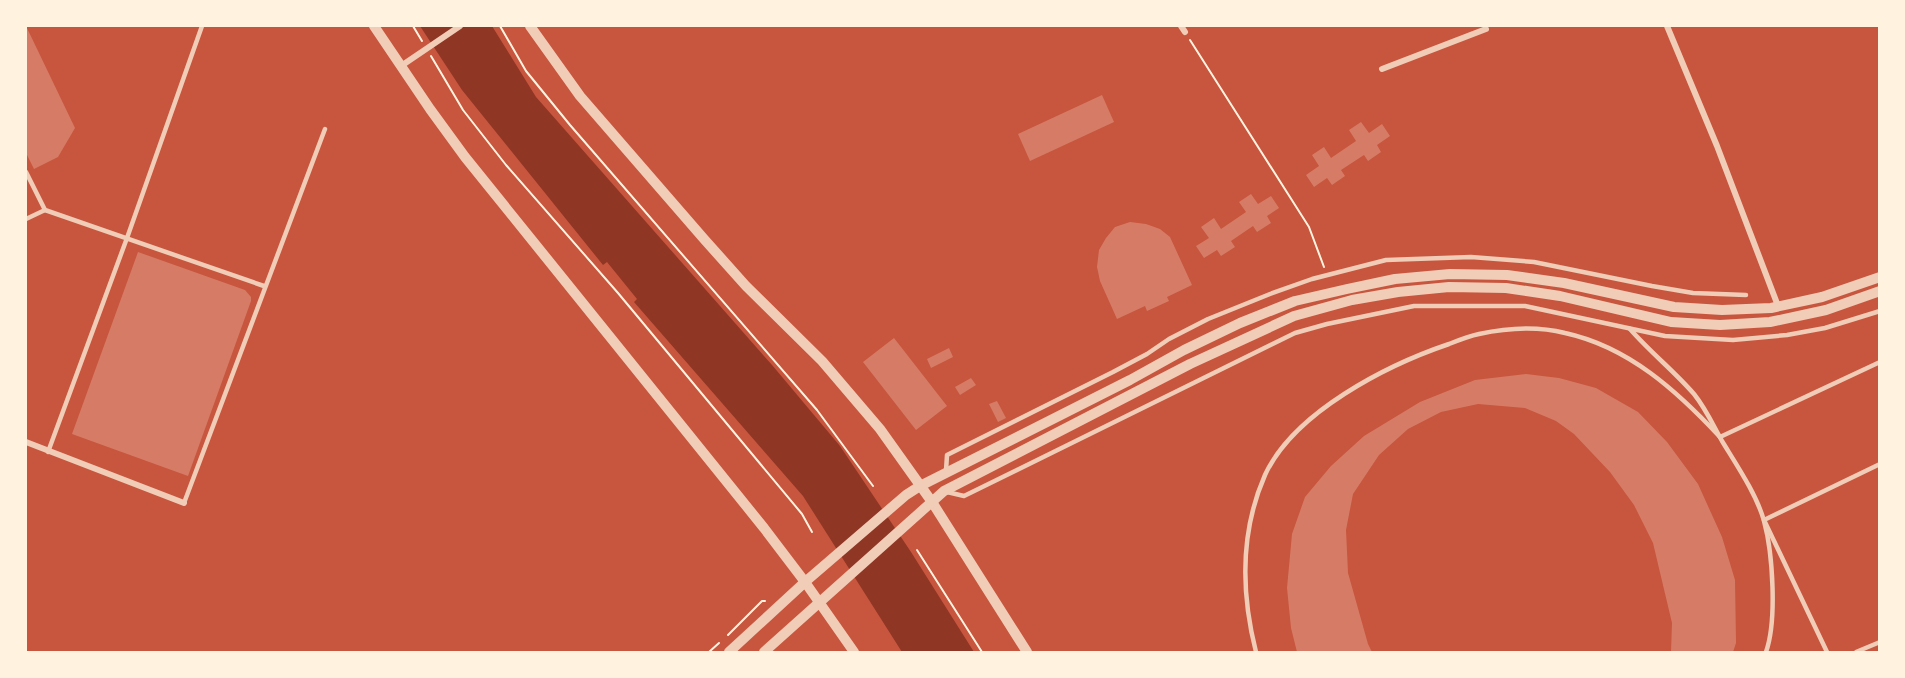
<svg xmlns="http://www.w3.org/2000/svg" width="1905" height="678" font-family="'Open Sans',sans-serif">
	<rect width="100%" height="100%" fill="#c8553d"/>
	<!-- water -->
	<polygon fill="#8f3625" points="420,26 492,26 536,97 772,365 840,446 911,552 974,652 902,652 803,496 634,302 637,299 607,262 603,265 462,90"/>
	<!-- building -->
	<g fill="#d67c66">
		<polygon points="26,26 75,128 58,157 34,169 26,153"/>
		<polygon points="1102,95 1114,122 1030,161 1018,134"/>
		<polygon points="1361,122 1369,133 1382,124 1390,136 1377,145 1381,152 1368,161 1364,155 1341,170 1345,176 1332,185 1327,178 1314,187 1306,175 1319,166 1312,155 1324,147 1331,158 1356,141 1349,130"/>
		<polygon points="1251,194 1258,204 1271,196 1279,208 1267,216 1271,223 1257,232 1253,226 1231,241 1235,247 1221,256 1217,250 1204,258 1196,246 1209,238 1201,227 1214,218 1221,229 1246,212 1239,202"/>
		<polygon points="1130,222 1146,224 1160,229 1170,237 1192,285 1167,297 1169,301 1147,311 1145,306 1117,319 1100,281 1097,267 1099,250 1106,238 1115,227"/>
		<polygon points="138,252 245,290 251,297 251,301 188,476 72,434"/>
		<polygon points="894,338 947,406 916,430 863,362"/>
		<polygon points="949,348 953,357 931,368 927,359"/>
		<polygon points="1526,374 1559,378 1596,388 1638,412 1667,442 1698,484 1722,537 1735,580 1736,643 1733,652 1671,652 1672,623 1653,543 1634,505 1610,472 1574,434 1556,421 1525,408 1478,404 1441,412 1408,429 1379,455 1353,494 1346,530 1348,573 1368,644 1372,652 1297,652 1291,628 1287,588 1292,534 1305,497 1331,466 1364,436 1420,402 1475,380"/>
		<polygon points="971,378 976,385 960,395 955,387"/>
		<polygon points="997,401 1006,418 998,422 989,404"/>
	</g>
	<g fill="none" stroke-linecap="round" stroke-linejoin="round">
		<!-- path -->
		<g stroke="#fff3e0" stroke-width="2">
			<polyline points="413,26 422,41"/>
			<polyline points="500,26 526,71 570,125 817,410 873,486"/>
			<polyline points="1190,40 1309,227 1324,267"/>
			<polyline points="431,56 463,110 506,165 618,293 802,514 812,532"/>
			<polyline points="917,550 982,652"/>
			<polyline points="728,635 762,601 765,601"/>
			<polyline points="709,652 719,643"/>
		</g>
		<!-- service -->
		<g stroke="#f1ccb7" stroke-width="4.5">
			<polyline points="26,172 45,210 264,286"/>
			<polyline points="26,219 45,210"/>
			<path d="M1630,329C1650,352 1674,371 1694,394C1706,409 1713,425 1722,441C1736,464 1757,495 1764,521C1773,554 1777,621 1766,652"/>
			<polyline points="1720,437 1880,362"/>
			<polyline points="48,452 127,238 202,26"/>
			<polyline points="946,471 947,455 1113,372 1147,354 1169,339 1208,319 1270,294 1312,279 1386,260 1471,257 1534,262 1652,286 1693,293 1746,295"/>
			<polyline points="947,492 964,496 1295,333 1327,324 1414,306 1525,306 1665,336 1733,340 1787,335 1825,328 1880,311"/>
			<polyline points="184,503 325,129"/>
			<path d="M1256,652C1241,593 1240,532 1265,475C1294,412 1387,365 1449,344C1459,340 1469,336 1479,334C1507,328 1537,326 1565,333C1629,347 1677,391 1720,437"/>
			<polyline points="1827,652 1764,520 1880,464"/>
			<polyline points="1856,652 1880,642"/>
		</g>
		<!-- minor -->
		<g stroke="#f1ccb7" stroke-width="6">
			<polyline points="1181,26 1185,32"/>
			<polyline points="1667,26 1717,146 1778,306"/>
			<polyline points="401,66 460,26"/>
			<polyline points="1382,69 1486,29"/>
			<polyline points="26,442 184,503"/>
		</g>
		<!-- tertiary -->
		<g stroke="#f1ccb7" stroke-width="10">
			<polyline points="374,26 430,109 465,157 764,528 805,582 854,652"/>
			<polyline points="530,26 580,96 704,239 746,286 822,361 880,429 932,502 1027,652"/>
			<polyline points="729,652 805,582 906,495 920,486 1130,380 1184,350 1240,323 1295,301 1347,289 1395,279 1450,274 1507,275 1564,283 1674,307 1722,310 1771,308 1822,297 1880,277"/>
			<polyline points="764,652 944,491 1190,364 1294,316 1352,300 1398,292 1449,287 1506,288 1560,296 1671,322 1720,325 1770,322 1826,310 1880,291"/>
		</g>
	</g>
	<!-- border -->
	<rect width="1905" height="678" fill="none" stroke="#fff3e0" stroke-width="54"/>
</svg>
